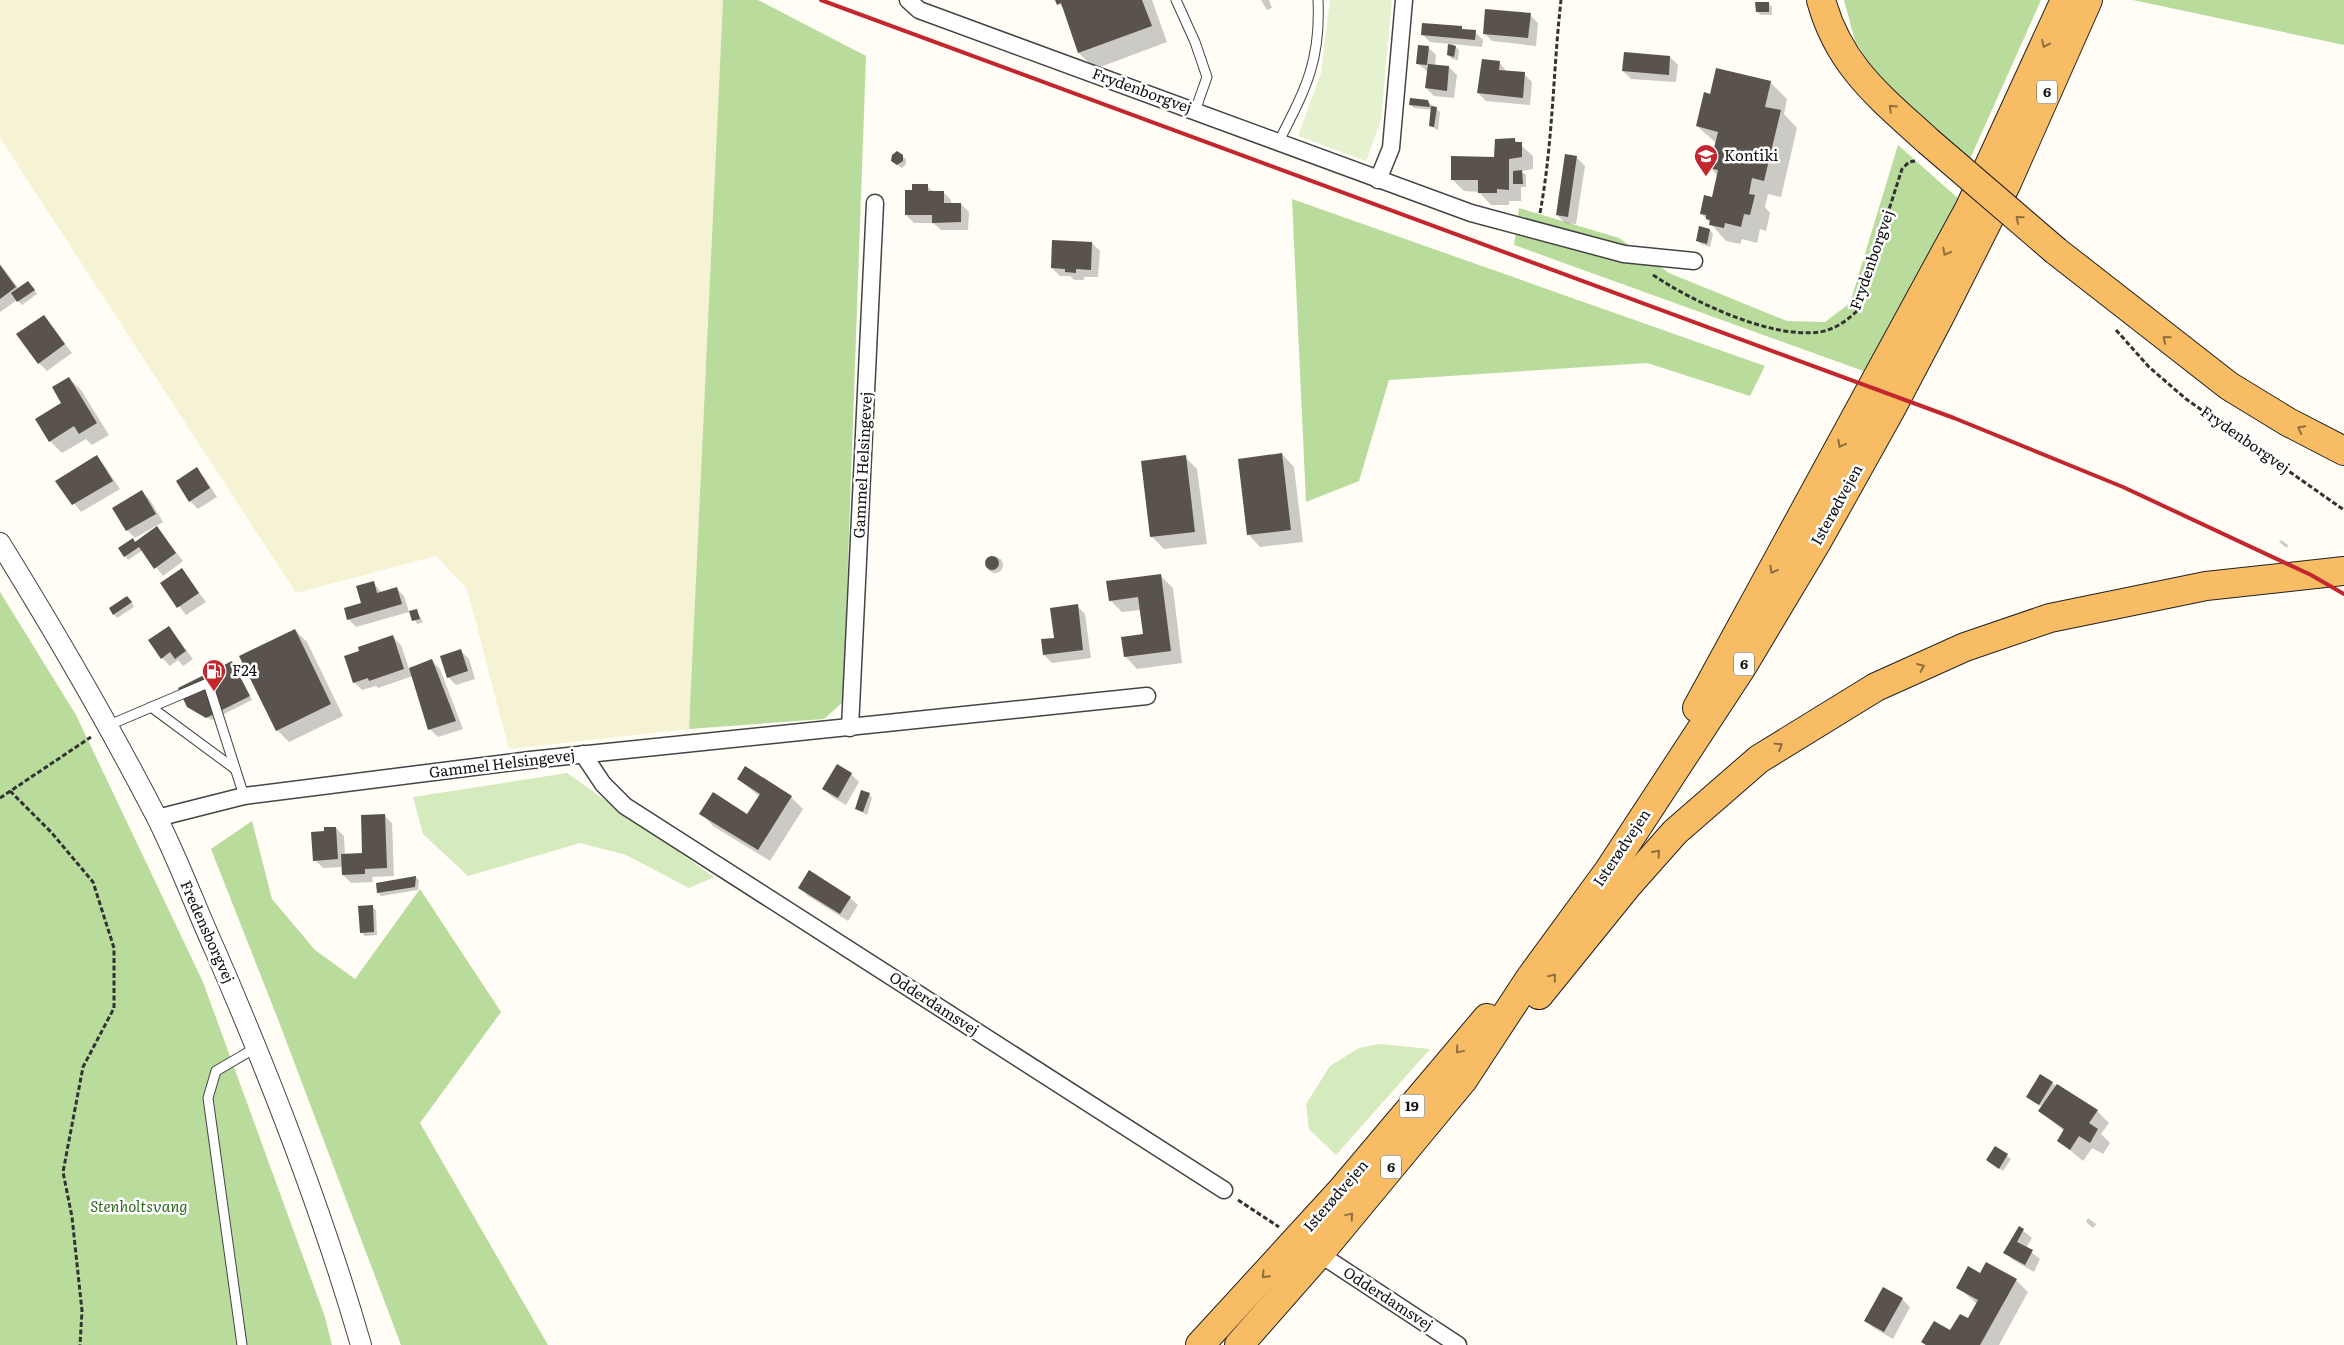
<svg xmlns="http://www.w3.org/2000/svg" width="2344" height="1345" font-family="Literata,serif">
	<rect width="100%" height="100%" fill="#fffdf5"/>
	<!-- farmland -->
	<polygon fill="#f6f3d4" points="0,0 723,0 689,729 509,749 467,589 436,556 296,593 0,138"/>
	<!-- green -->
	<g fill="#d5ebbd">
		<polygon points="567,773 714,877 689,888 626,855 580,843 468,876 423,834 413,797"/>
		<polygon points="1380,1044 1430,1049 1336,1155 1309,1129 1306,1104 1330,1066 1359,1048"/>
	</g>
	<!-- forest -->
	<g fill="#b9dc9c">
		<polygon points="723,0 758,0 866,56 843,702 824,719 689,729"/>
		<polygon points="1844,0 2041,0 1970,159 1887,90 1855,41"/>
		<polygon points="2133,0 2344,0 2344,45"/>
		<polygon points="1898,145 1960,200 1869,373 1514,245 1519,208 1619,238 1669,273 1787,321 1825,322 1850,303"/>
		<polygon points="1292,199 1765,366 1750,396 1647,363 1389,380 1359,481 1306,502"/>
		<polygon points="0,592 76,715 203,982 325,1317 332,1345 0,1345"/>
		<polygon points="252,821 272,899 315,950 355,979 420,889 501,1012 420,1123 548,1345 401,1345 279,1022 211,849"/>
	</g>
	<!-- pitch -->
	<polygon fill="#e6f2cf" points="1330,0 1392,0 1381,120 1366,161 1298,136 1321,73"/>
	<!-- shadow -->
	<g fill="#0003">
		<polygon points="1057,0 1152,0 1167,42 1095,69 1079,53 1065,11"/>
		<polygon points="1261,0 1269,0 1272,8 1267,10"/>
		<polygon points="1768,3 1772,7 1772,15 1761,15 1757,12"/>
		<polygon points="1530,15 1538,23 1536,46 1492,41 1484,33"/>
		<polygon points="1462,28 1465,31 1475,32 1483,40 1482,47 1453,44 1459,50 1458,60 1452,59 1448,55 1450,44 1430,42 1422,34"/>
		<polygon points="1428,47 1436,55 1435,66 1449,67 1457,75 1454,98 1434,96 1426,88 1428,72 1417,63"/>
		<polygon points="1670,57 1678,65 1676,82 1631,79 1623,71"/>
		<polygon points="1499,62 1507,72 1524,74 1532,82 1530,105 1486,101 1478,93"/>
		<polygon points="1717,70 1771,83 1787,99 1784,114 1797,128 1781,197 1768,194 1765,207 1770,213 1766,231 1760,229 1757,243 1742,239 1740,244 1726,241 1701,213 1713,199 1718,176 1710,168 1716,143 1697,126 1711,95"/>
		<polygon points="1427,101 1440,112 1438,130 1430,126 1432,110 1414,108 1410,104"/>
		<polygon points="1514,139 1533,156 1533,169 1521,171 1526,175 1526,187 1521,187 1521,201 1509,201 1509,205 1491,205 1479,192 1464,191 1452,179 1496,158"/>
		<polygon points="902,156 906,159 906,164 902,168 896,164"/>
		<polygon points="1566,156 1577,158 1585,166 1576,224 1565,223 1557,215"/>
		<polygon points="927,186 934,192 943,192 951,200 951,204 961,204 969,212 968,230 941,230 933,223 914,223 906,215 913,191"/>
		<polygon points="1700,228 1710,230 1713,234 1710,247 1701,244 1697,240"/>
		<polygon points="1092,243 1100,251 1098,277 1084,277 1084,280 1074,280 1070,276 1060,276 1052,268"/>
		<polygon points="0,264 19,289 32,286 37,294 22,305 17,300 0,312"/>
		<polygon points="43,316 72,353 47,371 39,363"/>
		<polygon points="69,378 81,390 109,435 92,445 86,439 62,453 50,441"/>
		<polygon points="1282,454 1294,467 1303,542 1260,547 1248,534"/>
		<polygon points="97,457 104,465 120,489 81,512 57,481"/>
		<polygon points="1185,457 1197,469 1207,544 1164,549 1152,537"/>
		<polygon points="196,469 204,477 217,497 198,509 190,501"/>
		<polygon points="142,492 150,500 163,522 135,538 127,530"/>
		<polygon points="157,528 183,561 163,576 143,550 128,560 125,556 136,543"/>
		<polygon points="2281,540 2288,545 2287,548 2279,542"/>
		<circle cx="995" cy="565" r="8"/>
		<polygon points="182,570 206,602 186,615 162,584"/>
		<polygon points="1161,576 1173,588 1182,663 1137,669 1125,656 1144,635 1141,610 1122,612 1110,600"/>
		<polygon points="373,582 382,593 396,588 404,596 409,612 356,627 348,619 363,603"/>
		<polygon points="131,601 134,607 117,618 114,614"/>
		<polygon points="1077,606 1085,614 1091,658 1052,663 1044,655"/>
		<polygon points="416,610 423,622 417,624 411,612"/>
		<polygon points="169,627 193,659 183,666 178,660 170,666 162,658"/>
		<polygon points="295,630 307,642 343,716 289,742 277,730"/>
		<polygon points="393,637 401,645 409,669 432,661 440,669 463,729 438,737 430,729 413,676 378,688 376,686 362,690 354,682 361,652"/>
		<polygon points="461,651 469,659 475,679 456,685 448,677"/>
		<polygon points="232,662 252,700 212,720 189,707"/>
		<polygon points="851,774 859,782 846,805 832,797 824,789"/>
		<polygon points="738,779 791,797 803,809 770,861 713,826 701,813 748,816 760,797"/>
		<polygon points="869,794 872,798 867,815 856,809"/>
		<polygon points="384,815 392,823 394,876 372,877 373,882 351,883 343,875 343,867 323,868 315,860 326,833 336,828 344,836 345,855 364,854"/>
		<polygon points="415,877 419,880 418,890 381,896 378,892"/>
		<polygon points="800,888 850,898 858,905 848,921 808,896"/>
		<polygon points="372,907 376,910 377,935 365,936 361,932"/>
		<polygon points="2041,1076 2097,1111 2109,1123 2101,1134 2110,1143 2103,1154 2092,1148 2083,1161 2059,1141 2064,1131 2040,1111 2043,1107 2031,1100"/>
		<polygon points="1995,1147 2011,1159 2003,1171 1988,1160"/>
		<polygon points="2088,1218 2096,1224 2093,1228 2086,1222"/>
		<polygon points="2020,1228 2032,1238 2026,1248 2040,1259 2034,1272 2013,1260 2005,1252"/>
		<polygon points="1980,1274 2016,1280 2028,1292 1999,1345 1926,1345 1923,1342 1951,1332 1968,1320 1977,1304 1958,1287"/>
		<polygon points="1902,1299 1910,1307 1893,1339 1874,1328 1866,1321"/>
	</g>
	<!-- building -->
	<g fill="#5a524d">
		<polygon points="1055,0 1142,0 1152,26 1078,53 1061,3 1057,5"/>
		<polygon points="1755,2 1769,2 1769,12 1756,12"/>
		<polygon points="1485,9 1531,13 1528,38 1483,34"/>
		<polygon points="1422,23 1462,26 1462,29 1476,30 1475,40 1421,35"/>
		<polygon points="1448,44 1456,46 1454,57 1447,55"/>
		<polygon points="1418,45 1429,46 1427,65 1416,64"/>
		<polygon points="1624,52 1670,56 1669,75 1622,71"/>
		<polygon points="1482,59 1500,61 1499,70 1525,72 1523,98 1477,93"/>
		<polygon points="1428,64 1449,66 1447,91 1425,88"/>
		<polygon points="1716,68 1771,81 1765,107 1781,110 1764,181 1752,178 1749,194 1755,195 1750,215 1744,214 1741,227 1725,223 1724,228 1709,225 1710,220 1706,219 1706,215 1700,214 1704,195 1712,197 1718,170 1709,168 1718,132 1696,126 1704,92 1710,94"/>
		<polygon points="1410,98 1428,100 1430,107 1409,105"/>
		<polygon points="1431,106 1437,107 1434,127 1429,126"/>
		<polygon points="1515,138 1515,142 1522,142 1522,157 1509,159 1509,190 1497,189 1497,193 1478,193 1478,180 1451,180 1451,156 1494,157 1495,139"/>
		<polygon points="897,151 903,155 903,161 897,165 891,161 892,155"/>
		<polygon points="1565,154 1577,156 1568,217 1556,215"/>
		<polygon points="1522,170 1523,184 1513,184 1513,171"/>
		<polygon points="912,184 928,184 928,191 944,191 944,203 961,203 961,222 932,223 932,215 905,215 905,190 912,190"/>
		<polygon points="1699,226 1710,229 1707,244 1696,241"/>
		<polygon points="1052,240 1092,242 1091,270 1076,269 1076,273 1065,272 1065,269 1051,268"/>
		<polygon points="0,265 16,287 0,299"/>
		<polygon points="28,281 35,290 17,302 11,293"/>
		<polygon points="44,315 65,344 38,364 16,334"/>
		<polygon points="69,377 97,423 79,434 74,426 49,442 35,419 61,403 52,387"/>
		<polygon points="1282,453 1291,530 1247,535 1238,459"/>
		<polygon points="97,455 113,481 72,505 55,481"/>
		<polygon points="1186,455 1195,532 1150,537 1141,461"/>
		<polygon points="197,467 210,488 189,502 176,481"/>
		<polygon points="142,490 156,514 126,531 112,508"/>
		<polygon points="157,526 176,553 154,569 139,547 124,557 118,548 133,538 135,542"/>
		<circle cx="992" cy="563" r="7"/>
		<polygon points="182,568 199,593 177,608 160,583"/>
		<polygon points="1161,574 1171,651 1124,657 1121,637 1143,634 1138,597 1109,601 1106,581"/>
		<polygon points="374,581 377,593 397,587 402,604 347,620 344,608 361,603 356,586"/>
		<polygon points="127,596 132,602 113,615 109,608"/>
		<polygon points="1078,604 1083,650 1043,655 1041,639 1054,638 1050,608"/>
		<polygon points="417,609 420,619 412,621 409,611"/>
		<polygon points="169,626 186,651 175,659 170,652 161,659 148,640"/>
		<polygon points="295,629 331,704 276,731 239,656"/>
		<polygon points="393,635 404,669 369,681 368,678 353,683 344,656 359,651 358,647"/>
		<polygon points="461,649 468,671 447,678 440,656"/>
		<polygon points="432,659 456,721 428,730 409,668"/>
		<polygon points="232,661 250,696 206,718 187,707 178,688"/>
		<polygon points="837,764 852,773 838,798 822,789"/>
		<polygon points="745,766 792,796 758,850 699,814 713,792 747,814 760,794 737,779"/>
		<polygon points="861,790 870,793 863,812 855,809"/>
		<polygon points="385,814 387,868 365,869 365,874 342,875 341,854 362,853 361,815"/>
		<polygon points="324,827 336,827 338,859 313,861 311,832 324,831"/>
		<polygon points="809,870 851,897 840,914 798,888"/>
		<polygon points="416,876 415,887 377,893 376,883"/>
		<polygon points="373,905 374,932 360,933 358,906"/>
		<polygon points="2040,1074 2053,1082 2039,1105 2026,1097"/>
		<polygon points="2057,1084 2098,1110 2089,1123 2098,1129 2090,1143 2079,1136 2070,1150 2057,1141 2064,1129 2038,1111"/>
		<polygon points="1995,1146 2008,1154 1999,1169 1986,1160"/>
		<polygon points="2019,1226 2024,1229 2017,1242 2033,1250 2025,1265 2003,1253"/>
		<polygon points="1986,1262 2017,1279 1980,1345 1926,1345 1921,1342 1934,1321 1950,1330 1960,1314 1968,1318 1978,1300 1956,1288 1968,1266 1980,1273"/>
		<polygon points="1883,1287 1903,1298 1884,1332 1864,1321"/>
	</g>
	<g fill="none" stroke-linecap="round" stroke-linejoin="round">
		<!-- service casing -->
		<g stroke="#444" stroke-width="11">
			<g id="service">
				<polyline points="1176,0 1195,42 1207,77 1195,111"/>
				<path d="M1278,143C1305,90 1321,62 1318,0"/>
				<polyline points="151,707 235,769"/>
				<polyline points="107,726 208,683 244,796"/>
				<polyline points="242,1345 208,1098 216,1071 257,1047"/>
			</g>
		</g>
		<!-- minor casing -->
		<g stroke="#444" stroke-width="19">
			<g id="minor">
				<polyline points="908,0 919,10 1471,213 1624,254 1694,261"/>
				<polyline points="1378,180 1391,148 1404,0"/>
				<polyline points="850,728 875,203"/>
				<polyline points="583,754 603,784 625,806 1224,1190"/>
				<polyline points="157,818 244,796 530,760 1147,696"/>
				<polyline points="1312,1249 1458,1345"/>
			</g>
		</g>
		<!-- tertiary casing -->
		<g stroke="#444" stroke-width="22">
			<path id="tertiary" d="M0,543C55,632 108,723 156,816C178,859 195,906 215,950C271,1079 322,1210 361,1345"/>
		</g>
		<!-- trunk casing -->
		<g stroke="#222" stroke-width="30">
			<g id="trunk">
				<path d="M1821,0C1839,66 1880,97 1928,141"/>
				<polyline points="2056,251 2229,386 2288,422 2344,451"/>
				<polyline points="1697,708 1969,209 2065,0"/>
				<polyline points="1539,995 1628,885 1675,832 1759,759 1876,687 1965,647 2050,618 2206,586 2344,571"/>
				<polyline points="1200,1345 1341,1191 1487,1018"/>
				<polyline points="1239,1345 1319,1254 1463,1080 1530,978 1609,870 1742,667 1818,540 1890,411 1939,318 2006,185 2088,0"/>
			</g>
		</g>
		<!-- path -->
		<g stroke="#333" stroke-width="3" stroke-dasharray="5 2.5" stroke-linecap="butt">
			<path d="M1540,213C1553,143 1553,71 1561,0"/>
			<path d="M1653,275C1693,302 1771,339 1820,332C1835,329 1845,322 1856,312L1902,169L1909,162L1915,161"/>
			<polyline points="2116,330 2149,367 2186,399 2344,510"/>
			<polyline points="10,791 51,832 93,882 114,948 114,1008 83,1067 63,1172 72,1217 82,1311 80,1345"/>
			<polyline points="0,798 91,737"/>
			<polyline points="1238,1200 1279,1227"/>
		</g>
		<!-- service -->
		<use href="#service" stroke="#fff" stroke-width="9"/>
		<!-- minor -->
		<use href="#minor" stroke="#fff" stroke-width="16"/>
		<!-- tertiary -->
		<use href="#tertiary" stroke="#fff" stroke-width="20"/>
		<!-- trunk -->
		<use href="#trunk" stroke="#f7bc64" stroke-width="28"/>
		<!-- rail -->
		<polyline stroke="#c4262e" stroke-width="4" points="821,0 1954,418 2123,487 2311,575 2344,594"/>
		<!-- trunk-bridge casing -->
		<g stroke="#222" stroke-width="30" stroke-linecap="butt">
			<polyline id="trunk-bridge" points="1928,141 2056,251"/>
		</g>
		<!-- trunk-bridge -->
		<use href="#trunk-bridge" stroke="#f7bc64" stroke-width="28"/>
	</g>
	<!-- one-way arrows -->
	<defs><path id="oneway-chevron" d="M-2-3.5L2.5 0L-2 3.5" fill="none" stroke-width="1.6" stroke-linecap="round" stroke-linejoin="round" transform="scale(1.25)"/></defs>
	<g stroke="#906f3f">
		<use href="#oneway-chevron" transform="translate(2045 44) rotate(115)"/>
		<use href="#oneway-chevron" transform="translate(1892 108) rotate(-137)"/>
		<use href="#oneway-chevron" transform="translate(2019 219) rotate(-140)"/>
		<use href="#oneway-chevron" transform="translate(1946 252) rotate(118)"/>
		<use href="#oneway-chevron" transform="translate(2166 339) rotate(-141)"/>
		<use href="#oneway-chevron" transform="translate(2301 429) rotate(-153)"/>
		<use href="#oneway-chevron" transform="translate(1841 444) rotate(118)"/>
		<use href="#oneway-chevron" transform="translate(1773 570) rotate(119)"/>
		<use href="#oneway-chevron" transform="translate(1921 667) rotate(-24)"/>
		<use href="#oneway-chevron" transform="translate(1779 746) rotate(-32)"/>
		<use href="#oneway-chevron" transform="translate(1657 853) rotate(-48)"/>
		<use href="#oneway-chevron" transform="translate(1553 977) rotate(-51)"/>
		<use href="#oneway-chevron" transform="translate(1459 1050) rotate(130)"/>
		<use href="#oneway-chevron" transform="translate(1350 1216) rotate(-50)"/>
		<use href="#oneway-chevron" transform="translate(1265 1275) rotate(133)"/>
	</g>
	<!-- icons -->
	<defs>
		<g id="school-pin" transform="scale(1.25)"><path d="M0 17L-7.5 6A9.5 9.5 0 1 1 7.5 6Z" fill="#c4262e" stroke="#fff"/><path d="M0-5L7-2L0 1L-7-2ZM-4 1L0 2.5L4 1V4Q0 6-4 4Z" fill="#fff"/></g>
		<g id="fuel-pin" transform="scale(1.25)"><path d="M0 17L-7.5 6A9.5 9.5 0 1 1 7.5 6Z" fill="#c4262e" stroke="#fff"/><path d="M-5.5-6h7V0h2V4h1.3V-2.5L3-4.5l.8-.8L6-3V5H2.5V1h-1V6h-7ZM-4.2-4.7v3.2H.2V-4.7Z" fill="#fff"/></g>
	</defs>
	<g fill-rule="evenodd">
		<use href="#school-pin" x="1706" y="156"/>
		<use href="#fuel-pin" x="214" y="671"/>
	</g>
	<g text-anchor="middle" stroke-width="5" stroke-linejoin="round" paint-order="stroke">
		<!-- shield labels -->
		<g fill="#fff" stroke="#585858" stroke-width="1">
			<rect x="2037" y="80.5" width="20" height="23" rx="4"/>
			<rect x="1734" y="652.5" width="20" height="23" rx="4"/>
			<rect x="1399.5" y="1094.5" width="25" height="23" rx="4"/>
			<rect x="1381" y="1155.5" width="20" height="23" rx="4"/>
		</g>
		<g font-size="14" font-weight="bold" fill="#111">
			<text x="2047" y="97">6</text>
			<text x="1744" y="669">6</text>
			<text x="1412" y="1111">19</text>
			<text x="1391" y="1172">6</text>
		</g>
		<!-- street labels -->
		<g font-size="15" fill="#111" stroke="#fff">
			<text transform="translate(1142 91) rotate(20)" y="5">Frydenborgvej</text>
			<text transform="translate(1872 260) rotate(-71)" y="5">Frydenborgvej</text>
			<text transform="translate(2245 440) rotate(35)" y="5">Frydenborgvej</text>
			<text transform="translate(863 465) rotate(-87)" y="5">Gammel Helsingevej</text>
			<text transform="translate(1837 505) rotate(-61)" y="5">Isterødvejen</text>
			<text transform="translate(502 764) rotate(-7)" y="5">Gammel Helsingevej</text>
			<text transform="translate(1622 848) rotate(-56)" y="5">Isterødvejen</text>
			<text transform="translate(207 932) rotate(66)" y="5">Fredensborgvej</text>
			<text transform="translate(934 1004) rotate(33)" y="5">Odderdamsvej</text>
			<text transform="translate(1336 1196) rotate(-49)" y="5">Isterødvejen</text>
			<text transform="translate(1388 1299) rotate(33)" y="5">Odderdamsvej</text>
		</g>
		<!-- poi labels -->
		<g font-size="15" fill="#111" stroke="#fff" text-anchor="start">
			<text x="1724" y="161">Kontiki</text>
			<text x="232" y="676">F24</text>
		</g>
		<!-- park labels -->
		<g font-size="15" font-style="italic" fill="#2f6b1f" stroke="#fff">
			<text x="139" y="1212">Stenholtsvang</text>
		</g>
	</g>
</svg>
